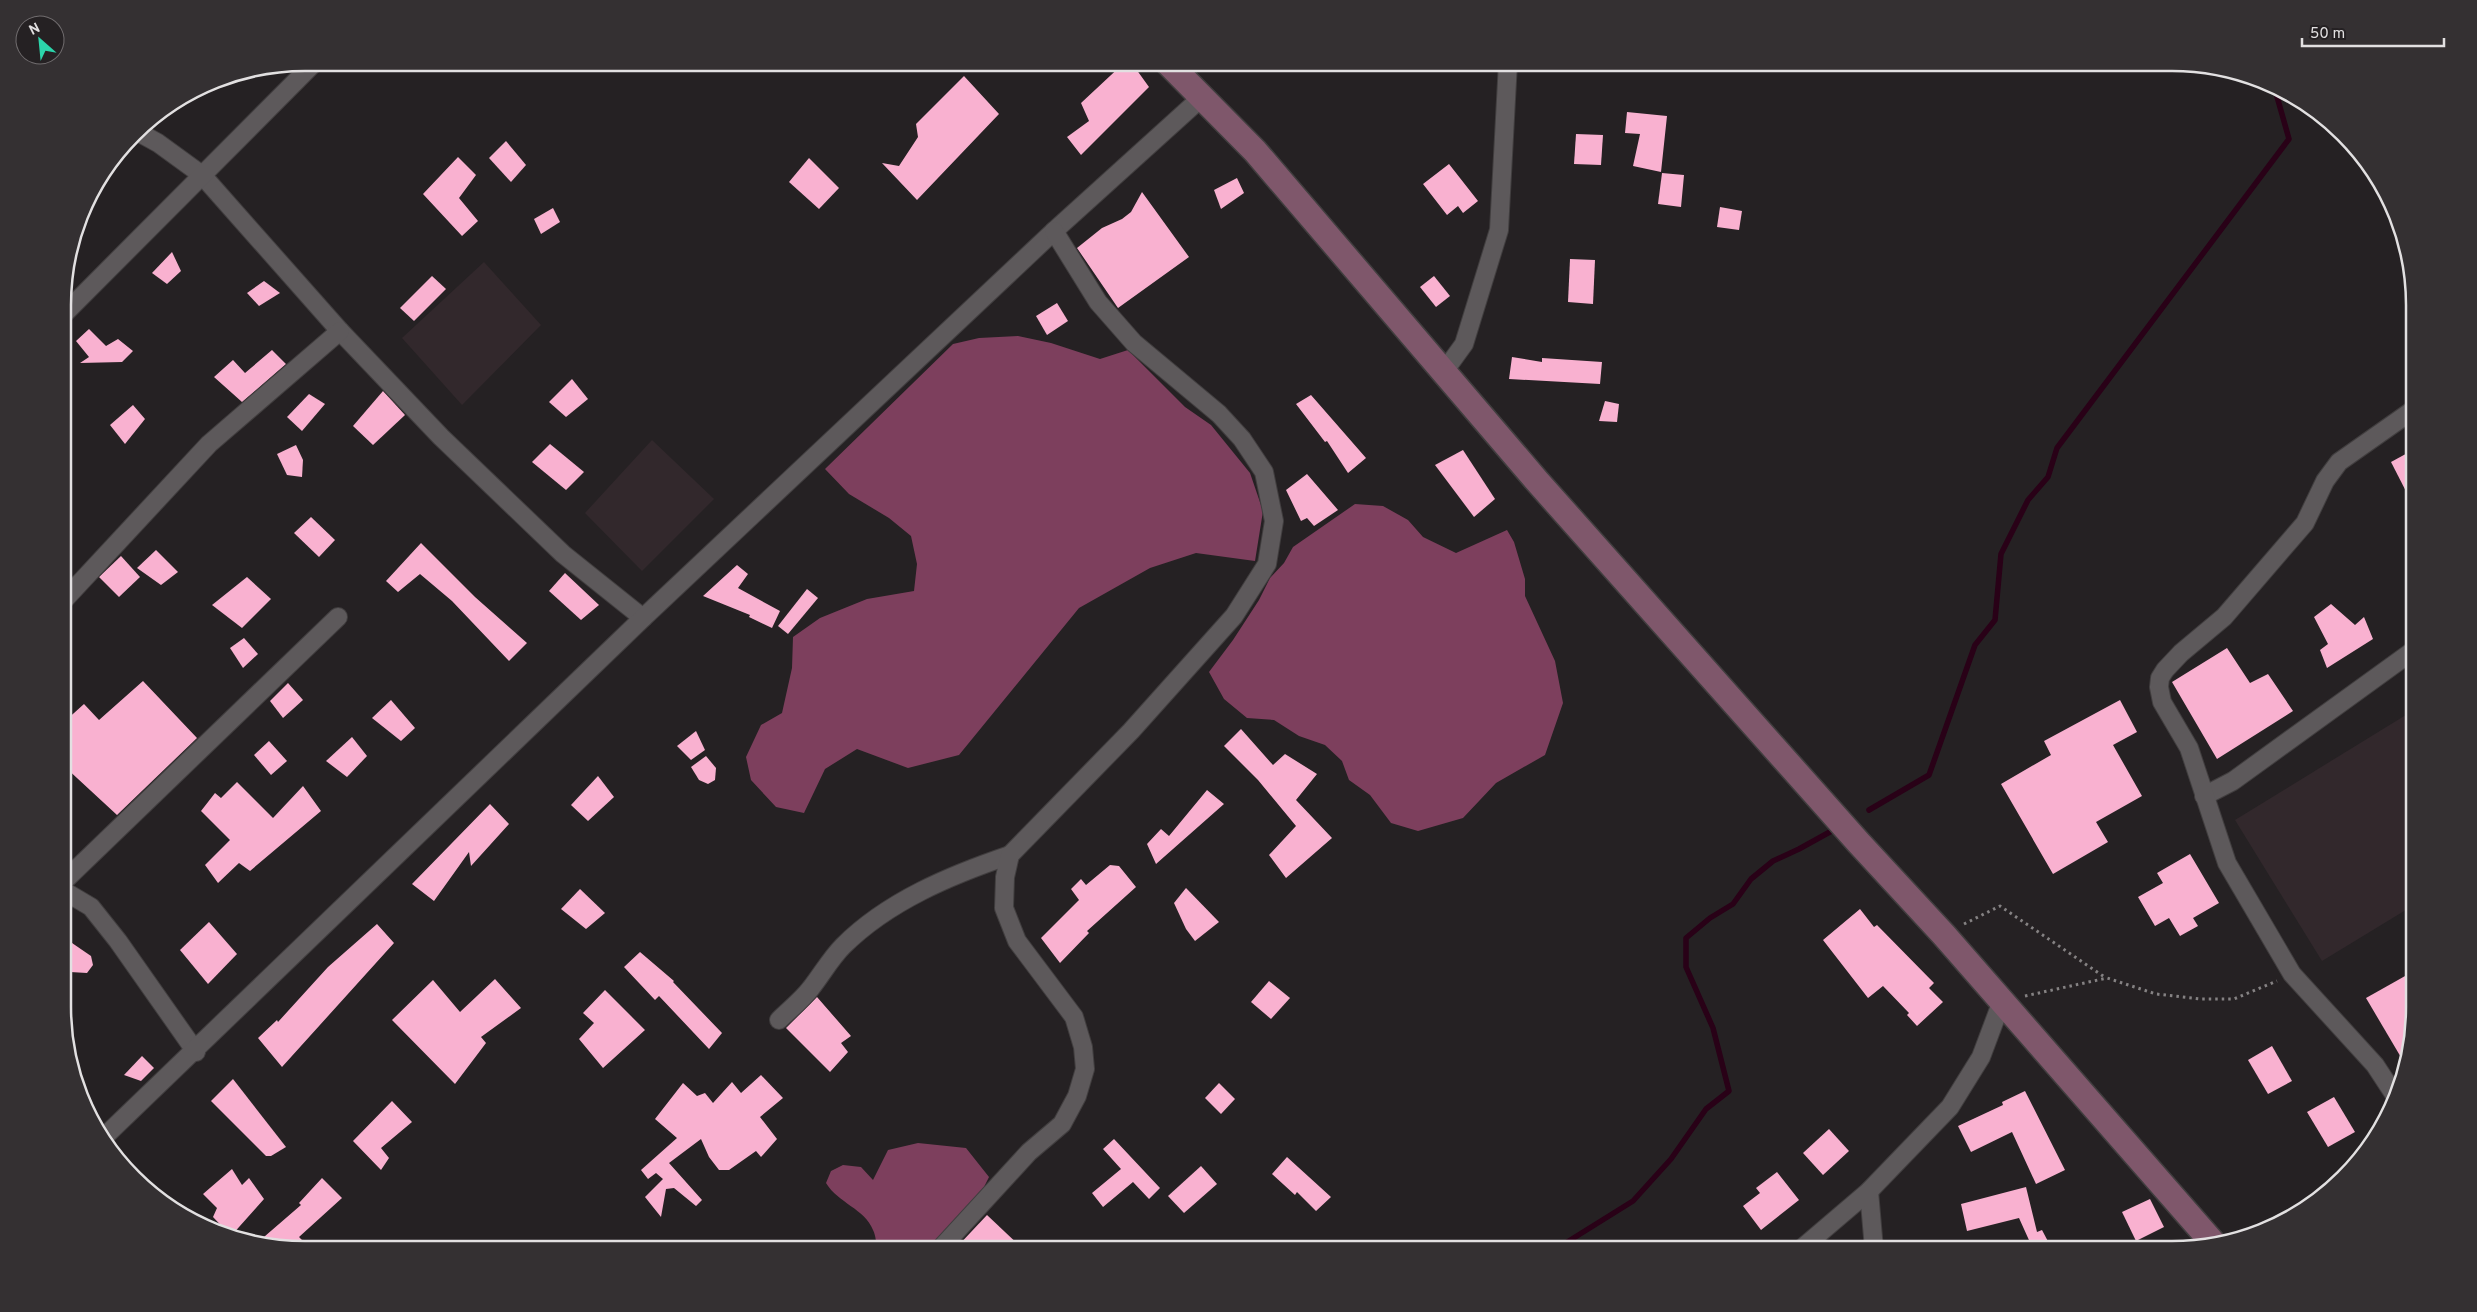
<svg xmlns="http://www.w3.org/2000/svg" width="2477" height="1312" font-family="Overpass,sans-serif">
	<rect width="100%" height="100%" fill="#252123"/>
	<!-- built -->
	<g fill="#32282c">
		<polygon points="484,262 541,325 462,405 402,338"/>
		<polygon points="652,440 714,499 642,571 585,513"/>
		<polygon points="2414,710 2414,905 2322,961 2235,820"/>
	</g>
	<!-- forest -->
	<g fill="#7d3f5d">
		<polygon points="1018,336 1051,343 1100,359 1128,350 1185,407 1211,425 1250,473 1263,511 1255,561 1196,553 1150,568 1079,608 959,755 908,768 857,749 825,769 804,813 776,807 751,780 746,757 761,725 782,713 792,668 793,637 820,618 867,599 914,591 917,564 911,536 889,518 849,494 825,469 953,344 979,338"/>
		<polygon points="1355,504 1383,506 1408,520 1423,537 1456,553 1507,530 1514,542 1525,579 1525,596 1555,661 1563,703 1545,755 1496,783 1463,818 1418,831 1391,823 1370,795 1349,780 1342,761 1325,745 1299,736 1274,720 1247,718 1224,699 1209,672 1233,640 1259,600 1270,578 1284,563 1293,547"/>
		<path d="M918,1143L966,1148L989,1177L953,1249H877C876,1243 876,1236 873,1230C865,1209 838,1203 826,1183L831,1171L843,1165L861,1167L873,1180L888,1150Z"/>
	</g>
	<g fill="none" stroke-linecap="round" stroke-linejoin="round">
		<!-- stream -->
		<g stroke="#290117" stroke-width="5.5">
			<polyline points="1869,810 1929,775 1975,645 1995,620 2001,554 2028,500 2048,477 2057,448 2289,139 2274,86"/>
			<polyline points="1556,1249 1633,1201 1671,1159 1706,1109 1729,1091 1713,1028 1686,967 1686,938 1710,918 1733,904 1751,879 1773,861 1799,849 1837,828"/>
		</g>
	</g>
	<!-- building -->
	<g fill="#f9b1d0">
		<polygon points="1125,62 1131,62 1149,87 1081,155 1067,137 1089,121 1081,103"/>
		<polygon points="964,76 999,114 917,200 882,163 899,166 918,137 916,124"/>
		<polygon points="1627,112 1667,116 1661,172 1633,166 1640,134 1625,133"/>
		<polygon points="1576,134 1603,135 1601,165 1574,164"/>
		<polygon points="506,141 526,165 511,182 489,158"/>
		<polygon points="458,157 476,175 459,198 478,221 462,236 423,194"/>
		<polygon points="809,158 839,188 819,209 789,182"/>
		<polygon points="1449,164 1478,201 1463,213 1458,206 1447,215 1423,184"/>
		<polygon points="1662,173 1684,175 1681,207 1658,204"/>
		<polygon points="1237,178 1244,193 1221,209 1214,190"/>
		<polygon points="1142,192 1189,257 1118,308 1077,248 1102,228 1122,219 1131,212"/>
		<polygon points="1720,207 1742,211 1739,230 1717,227"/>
		<polygon points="553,208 560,222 541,234 534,219"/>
		<polygon points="172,252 181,271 167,284 152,273"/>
		<polygon points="1570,259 1595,260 1593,304 1568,302"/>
		<polygon points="432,276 446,289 414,321 400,308"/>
		<polygon points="1434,276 1450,296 1436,307 1420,287"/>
		<polygon points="264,281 280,293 259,306 247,293"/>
		<polygon points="1057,303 1068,321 1047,335 1036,316"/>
		<polygon points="89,329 106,346 118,339 133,351 122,362 80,363 89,357 76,341"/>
		<polygon points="272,350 286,364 242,402 214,377 233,360 245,373"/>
		<polygon points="1512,357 1542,362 1542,358 1602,362 1600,384 1509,379"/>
		<polygon points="572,379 588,399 566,417 549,402"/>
		<polygon points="383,391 405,415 373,445 353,426"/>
		<polygon points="309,394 325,404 302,431 287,417"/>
		<polygon points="1311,395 1366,458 1348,473 1327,441 1325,442 1296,404"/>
		<polygon points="1605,401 1619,404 1617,422 1599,421"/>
		<polygon points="133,405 145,419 125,444 110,425"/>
		<polygon points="550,444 584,472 566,490 532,462"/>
		<polygon points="296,445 303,460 302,477 287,475 277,454"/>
		<polygon points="1463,450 1495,499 1474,517 1435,465"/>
		<polygon points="2413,450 2413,505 2391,462"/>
		<polygon points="1307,474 1338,510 1314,526 1307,518 1301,521 1286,490"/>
		<polygon points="311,517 335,540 319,557 294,533"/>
		<polygon points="421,543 475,597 527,643 509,661 452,601 420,574 398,592 386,581"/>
		<polygon points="156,550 178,572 161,585 137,568"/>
		<polygon points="121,556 140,577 119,597 99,577"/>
		<polygon points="737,565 748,574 738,588 780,611 772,628 749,617 750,615 703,596"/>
		<polygon points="565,573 599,605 581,620 549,591"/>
		<polygon points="247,577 271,599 242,628 212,605"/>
		<polygon points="807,589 818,598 788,634 778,626"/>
		<polygon points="2331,604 2355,625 2364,617 2373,639 2327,668 2320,650 2328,644 2314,617"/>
		<polygon points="244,638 258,654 243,668 230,648"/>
		<polygon points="2227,648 2250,683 2268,674 2293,711 2217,759 2172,682"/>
		<polygon points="143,681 197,738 117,815 64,766 64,722 84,704 99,720"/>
		<polygon points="288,683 303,700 283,718 270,701"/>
		<polygon points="391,700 415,728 401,741 372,718"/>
		<polygon points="2120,700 2137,732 2113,745 2142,796 2096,822 2108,842 2053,874 2001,784 2051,755 2044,741"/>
		<polygon points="1241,729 1273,765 1285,754 1317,774 1296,800 1332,838 1286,878 1269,855 1296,826 1258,780 1224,746"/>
		<polygon points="696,731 705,750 691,760 677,746"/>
		<polygon points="352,737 367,756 347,777 326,761"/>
		<polygon points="269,741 287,761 271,775 254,755"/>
		<polygon points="706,756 716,768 715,780 708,784 699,780 691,767"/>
		<polygon points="598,776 614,797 588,821 571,805"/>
		<polygon points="237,782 273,818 303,786 321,811 250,871 239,863 218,883 205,865 230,840 201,811 215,793 221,798"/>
		<polygon points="1207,790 1224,804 1156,864 1147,844 1161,829 1169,836"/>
		<polygon points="490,804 509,824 471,866 469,852 434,901 412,884"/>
		<polygon points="2190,854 2219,903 2193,918 2198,926 2180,936 2169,918 2155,926 2138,897 2163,883 2157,873"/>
		<polygon points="1110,865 1119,866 1136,887 1087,931 1089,933 1060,963 1041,938 1079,900 1071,889 1081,879 1086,885"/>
		<polygon points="1186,888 1219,922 1195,941 1186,929 1174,903"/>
		<polygon points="580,889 605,913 586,929 561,909"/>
		<polygon points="1860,909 1874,927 1877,925 1934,983 1929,988 1943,1002 1917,1026 1907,1015 1909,1013 1883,986 1868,998 1823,940"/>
		<polygon points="209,922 237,954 208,984 180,950"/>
		<polygon points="377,924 394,943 282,1067 258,1038 277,1020 278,1022 328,967"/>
		<polygon points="72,943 91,956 93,965 87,973 70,972 64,964 64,955"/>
		<polygon points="640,952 674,981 673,982 722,1033 709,1049 659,996 655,1000 624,967"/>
		<polygon points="2414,971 2414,1007 2402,1059 2366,998"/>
		<polygon points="495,979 521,1008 481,1037 486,1043 455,1084 392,1020 433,980 460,1012"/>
		<polygon points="1269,981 1290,998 1271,1019 1251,1002"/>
		<polygon points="605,990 645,1030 603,1068 579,1039 594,1023 583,1013"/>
		<polygon points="817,997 851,1036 841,1043 848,1052 830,1072 786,1028"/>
		<polygon points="2272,1046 2292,1081 2268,1094 2248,1060"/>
		<polygon points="142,1056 154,1068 141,1081 124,1075"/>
		<polygon points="761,1075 783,1098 760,1117 777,1139 761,1157 756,1151 729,1170 719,1170 709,1157 701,1139 669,1163 702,1200 696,1206 674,1188 666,1189 661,1217 645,1197 663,1179 656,1173 648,1179 641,1170 677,1138 655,1119 683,1083 697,1096 705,1093 713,1103 732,1082 741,1093"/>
		<polygon points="233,1079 286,1147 271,1156 266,1156 211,1101"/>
		<polygon points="1219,1083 1235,1099 1221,1114 1205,1098"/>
		<polygon points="2025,1091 2065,1170 2036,1184 2012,1132 1971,1152 1958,1126 2003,1105 2002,1102"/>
		<polygon points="2334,1097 2355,1132 2328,1147 2307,1112"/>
		<polygon points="392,1101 412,1122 381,1148 389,1158 381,1170 353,1141"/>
		<polygon points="1829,1129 1849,1151 1823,1175 1803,1153"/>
		<polygon points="1114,1139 1160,1188 1149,1199 1133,1182 1103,1207 1092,1193 1121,1169 1103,1149"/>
		<polygon points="1287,1157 1331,1197 1316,1211 1297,1192 1295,1195 1272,1174"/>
		<polygon points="1201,1166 1217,1184 1184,1213 1168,1196"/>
		<polygon points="232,1169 242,1185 249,1178 264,1199 231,1236 213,1217 217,1208 203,1194"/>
		<polygon points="1777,1172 1799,1200 1761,1230 1743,1206 1760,1193 1756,1188"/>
		<polygon points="322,1178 342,1198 299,1237 312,1250 257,1243 301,1205 299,1203"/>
		<polygon points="2026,1187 2037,1232 2042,1230 2052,1249 2033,1249 2019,1218 1967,1231 1961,1204"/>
		<polygon points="2150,1199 2164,1227 2136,1241 2122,1212"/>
		<polygon points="987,1215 1023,1249 955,1249"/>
	</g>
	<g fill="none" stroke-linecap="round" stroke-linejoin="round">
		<!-- minor casing -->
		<g stroke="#413e3f" stroke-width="20">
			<g id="minor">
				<polyline points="138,132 158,143 202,175 340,331 441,437 563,554 643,618"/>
				<polyline points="63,315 315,62"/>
				<polyline points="1443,373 1464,344 1499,230 1508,62"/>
				<polyline points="64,600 209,444 340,331"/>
				<polyline points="2204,796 2233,781 2414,650"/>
				<polyline points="64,881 338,617"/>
				<polyline points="64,891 91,907 118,941 196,1052"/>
				<path d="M779,1020C789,1010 802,1000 811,988C822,974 831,958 843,946C888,901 951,875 1010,855"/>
				<polyline points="2394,1094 2375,1065 2292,974 2227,863 2189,748 2162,702 2159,687 2160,678 2165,670 2181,653 2224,617 2305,523 2325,481 2339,462 2413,410"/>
				<polyline points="103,1138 643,618 1054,231 1201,98"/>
				<polyline points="1869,1191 1874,1249"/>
				<polyline points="940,1249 1029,1152 1062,1124 1077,1096 1085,1069 1083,1047 1074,1017 1017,941 1004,908 1005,877 1010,855 1131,731 1234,616 1267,564 1274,521 1264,472 1242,439 1219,414 1134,343 1098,302 1054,231"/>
				<polyline points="1801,1249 1869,1191 1950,1107 1981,1057 2002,1001"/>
			</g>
		</g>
		<!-- secondary casing -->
		<g stroke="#413e3f" stroke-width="28">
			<polyline id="secondary" points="1167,62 1255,151 1537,481 1858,842 1944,935 2214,1244"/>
		</g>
		<!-- path -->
		<g stroke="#858283" stroke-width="3" stroke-dasharray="2.5 4" stroke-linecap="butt">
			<polyline points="1964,924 2000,906 2106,978"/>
			<polyline points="2025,996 2107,978 2156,994 2201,999 2234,999 2277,981"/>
		</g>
		<!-- minor -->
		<use href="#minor" stroke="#5d595b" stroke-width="18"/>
		<!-- secondary -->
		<use href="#secondary" stroke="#7f576b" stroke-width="25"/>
	</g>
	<!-- crop -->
	<path d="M0 0H2477V1312H0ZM305 71H2172A234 234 0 0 1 2406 305V1007A234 234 0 0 1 2172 1241H305A234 234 0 0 1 71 1007V305A234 234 0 0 1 305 71Z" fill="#343032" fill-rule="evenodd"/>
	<path fill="none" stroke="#e2e0e1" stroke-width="2.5" d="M305 71H2172A234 234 0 0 1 2406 305V1007A234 234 0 0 1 2172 1241H305A234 234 0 0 1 71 1007V305A234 234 0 0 1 305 71Z"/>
	<!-- north arrow -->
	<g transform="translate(40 40) rotate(333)"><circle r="24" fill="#252123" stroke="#716d6f"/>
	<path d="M0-4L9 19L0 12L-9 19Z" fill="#2cd5ab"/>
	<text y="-8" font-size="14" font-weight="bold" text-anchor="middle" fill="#e2e0e1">N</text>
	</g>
	<!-- scale -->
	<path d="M2302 38v8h142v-8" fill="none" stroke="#e2e0e1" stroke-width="2.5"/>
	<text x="2310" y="38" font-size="15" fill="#e2e0e1" stroke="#252123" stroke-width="4" paint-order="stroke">50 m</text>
</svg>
